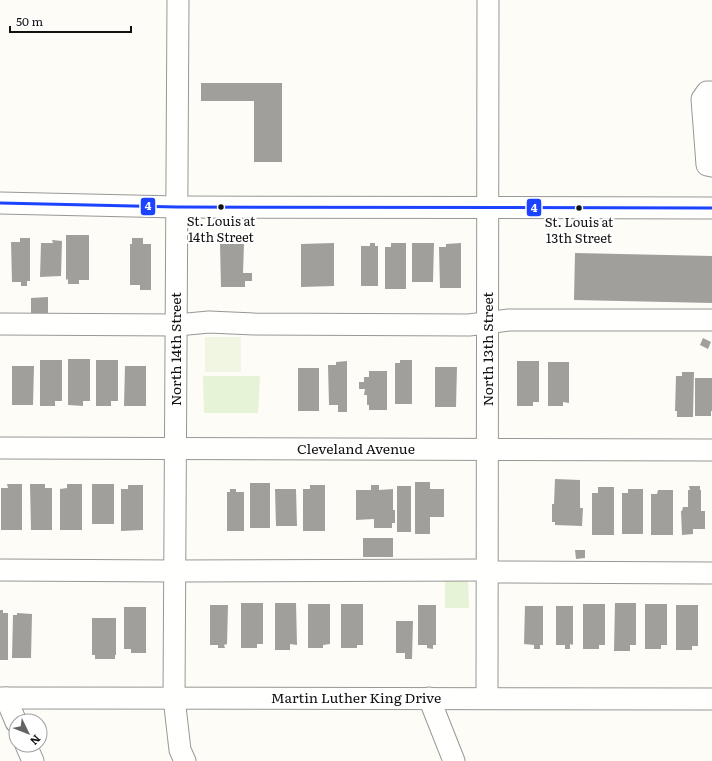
<svg xmlns="http://www.w3.org/2000/svg" width="712" height="761" font-family="Literata,serif">
	<rect width="100%" height="100%" fill="#fdfcf7"/>
	<!-- green -->
	<g fill="#e7f3d7">
		<polygon points="203,376 260,376 258,413 204,413"/>
		<polygon points="445,577 468,577 469,608 445,608"/>
	</g>
	<!-- pitch -->
	<rect fill="#f0f6e1" x="205" y="337" width="36" height="35"/>
	<!-- building -->
	<g fill="#a19f9c">
		<polygon points="201,83 282,83 282,162 254,162 254,101 201,101"/>
		<polygon points="66,235 89,235 89,280 79,280 79,284 68,284 68,279 66,280"/>
		<polygon points="20,238 30,238 30,281 27,281 27,286 21,286 21,282 12,282 11,242 20,242"/>
		<polygon points="132,238 143,238 143,244 151,244 151,290 140,290 140,285 130,285 130,244 132,244"/>
		<polygon points="52,240 62,241 61,276 40,277 41,243 53,243"/>
		<polygon points="334,243 334,286 301,287 301,244"/>
		<polygon points="370,243 375,243 375,246 378,246 378,286 361,286 361,246 370,246"/>
		<polygon points="391,243 406,243 406,289 385,289 385,247 391,247"/>
		<polygon points="412,243 434,243 433,282 412,282"/>
		<polygon points="461,243 461,288 440,288 439,247 446,247 446,244"/>
		<polygon points="220,244 244,244 243,273 252,273 252,281 245,281 245,287 221,287"/>
		<polygon points="575,253 712,256 712,303 574,300"/>
		<polygon points="48,297 48,317 31,317 31,298"/>
		<polygon points="703,338 711,342 708,349 700,345"/>
		<polygon points="68,359 90,359 90,401 83,401 83,406 68,405"/>
		<polygon points="40,360 62,360 62,401 55,401 55,406 40,406"/>
		<polygon points="96,360 118,360 118,401 111,401 111,406 96,406"/>
		<polygon points="400,360 412,360 412,404 395,404 395,363 400,363"/>
		<polygon points="347,361 347,412 338,412 338,405 329,405 328,365 336,365 336,362"/>
		<polygon points="517,361 539,361 539,402 533,402 533,406 517,406"/>
		<polygon points="548,362 569,362 569,403 563,402 563,406 548,406"/>
		<polygon points="12,366 34,366 33,405 12,405"/>
		<polygon points="125,366 146,366 146,406 124,406"/>
		<polygon points="435,367 457,367 456,407 435,407"/>
		<rect x="298" y="368" width="21" height="43"/>
		<polygon points="369,371 387,371 387,410 369,410 369,405 367,405 367,395 364,395 365,389 359,389 359,382 364,382 364,377 369,377"/>
		<polygon points="682,372 694,372 693,417 677,417 677,411 675,411 676,376 682,376"/>
		<polygon points="695,378 712,378 712,411 711,411 711,416 695,416"/>
		<polygon points="555,479 580,480 580,508 583,508 582,526 555,525 555,522 552,522 552,504 554,504"/>
		<polygon points="415,482 430,482 430,489 444,489 444,517 430,517 430,534 415,534"/>
		<rect x="250" y="483" width="20" height="45"/>
		<polygon points="7,484 22,484 22,530 1,530 1,488 8,488"/>
		<polygon points="30,484 45,484 45,488 52,488 52,530 31,530"/>
		<polygon points="67,484 82,484 82,530 60,530 60,489 67,488"/>
		<rect x="92" y="484" width="22" height="40"/>
		<polygon points="128,485 143,485 143,530 121,531 121,489 128,489"/>
		<polygon points="310,485 325,485 325,531 303,531 303,489 310,489"/>
		<polygon points="371,485 379,485 379,490 393,489 393,510 395,510 395,523 392,523 392,528 374,528 374,519 356,520 356,490 371,490"/>
		<rect x="397" y="486" width="14" height="46"/>
		<polygon points="689,486 700,486 700,490 701,490 701,511 705,511 705,529 693,529 693,534 682,535 681,511 682,511 683,507 688,507 688,490 690,490"/>
		<polygon points="598,487 614,487 614,535 592,535 592,493 598,493"/>
		<polygon points="230,489 236,489 236,492 244,492 244,531 227,531 227,492 230,492"/>
		<polygon points="275,489 296,489 297,526 276,526"/>
		<polygon points="628,489 643,489 643,534 622,534 622,493 628,493"/>
		<polygon points="658,490 673,490 673,535 651,535 651,494 657,494"/>
		<rect x="363" y="538" width="30" height="19"/>
		<polygon points="575,550 585,550 585,558 576,559"/>
		<polygon points="241,603 263,603 263,644 257,644 257,648 241,648"/>
		<polygon points="275,603 296,603 297,645 290,644 290,650 275,650"/>
		<polygon points="615,603 636,603 636,645 630,645 630,651 614,651"/>
		<polygon points="308,604 330,604 330,644 323,645 323,648 308,648"/>
		<polygon points="341,604 363,604 363,645 357,645 357,648 341,648"/>
		<polygon points="583,604 605,604 605,645 599,645 599,649 583,649"/>
		<polygon points="645,604 667,604 667,645 661,645 661,649 645,649"/>
		<polygon points="210,605 228,605 227,644 224,645 225,648 218,648 218,645 210,645"/>
		<polygon points="418,605 436,605 436,645 433,645 433,649 427,648 427,645 418,645"/>
		<polygon points="676,605 698,605 698,646 692,646 692,650 676,650"/>
		<polygon points="525,606 543,606 543,645 540,645 540,649 534,649 534,645 524,644"/>
		<polygon points="556,606 573,606 573,645 570,644 570,649 565,649 565,645 556,645"/>
		<polygon points="124,607 146,607 146,653 131,653 131,649 124,649"/>
		<polygon points="0,610 3,610 3,613 8,613 8,660 0,660"/>
		<polygon points="17,613 32,614 31,658 12,658 13,615 17,615"/>
		<polygon points="92,618 116,618 116,655 115,655 115,659 95,659 95,655 92,655"/>
		<polygon points="396,621 413,621 412,659 405,659 405,653 396,653"/>
	</g>
	<g fill="none" stroke-linecap="round" stroke-linejoin="round">
		<!-- minor casing -->
		<g stroke="#979795" stroke-width="23">
			<g id="minor">
				<polyline points="178,0 174,698 180,750 185,761"/>
				<polyline points="712,92 707,92 702,99 707,165 712,166"/>
				<polyline points="0,203 177,207 712,208"/>
				<polyline points="0,324 177,325 209,322 254,324 469,325 509,320 712,320"/>
				<polyline points="0,448 712,450"/>
				<polyline points="0,570 175,571 487,570"/>
				<polyline points="487,572 712,573"/>
				<polyline points="0,698 712,699"/>
				<polyline points="6,698 16,722"/>
				<polyline points="429,698 454,761"/>
				<polyline points="487,698 488,0"/>
				<polyline points="26,745 33,761"/>
			</g>
		</g>
		<!-- minor -->
		<use href="#minor" stroke="#fffffe" stroke-width="21"/>
		<!-- bus-1 casing -->
		<g stroke="#fff" stroke-width="6">
			<polyline id="bus-1" points="0,203 177,207 712,208"/>
		</g>
		<!-- bus-1 -->
		<use href="#bus-1" stroke="#1c43ff" stroke-width="3"/>
	</g>
	<!-- markers -->
	<g fill="#111" stroke="#fff" stroke-width="1.5">
		<circle cx="221" cy="207" r="3.5"/>
		<circle cx="579" cy="208" r="3.5"/>
	</g>
	<g text-anchor="middle" stroke-width="4" stroke-linejoin="round" paint-order="stroke">
		<!-- bus labels -->
		<g font-size="13" fill="#111" stroke="#fff">
			<text x="221" y="226">St. Louis at<tspan x="221" dy="16">14th Street</tspan></text>
			<text x="579" y="227">St. Louis at<tspan x="579" dy="16">13th Street</tspan></text>
		</g>
		<!-- street labels -->
		<g font-size="14" fill="#111" stroke="#fff">
			<text transform="translate(176 349) rotate(-90)" y="5">North 14th Street</text>
			<text transform="translate(488 349) rotate(-90)" y="5">North 13th Street</text>
			<text x="356" y="454">Cleveland Avenue</text>
			<text x="356" y="703">Martin Luther King Drive</text>
		</g>
	</g>
	<g stroke="#fff" stroke-width="1.5">
		<rect x="140" y="197" width="16" height="19" rx="4" fill="#1c43ff"/>
		<rect x="526" y="198" width="16" height="19" rx="4" fill="#1c43ff"/>
	</g>
	<g font-size="11" text-anchor="middle" font-weight="bold" fill="#fff">
		<text x="148" y="210">4</text>
		<text x="534" y="212">4</text>
	</g>
	<!-- north arrow -->
	<g transform="translate(28 733) rotate(133)"><circle r="19" fill="#ffffff" stroke="#a0a0a0"/>
	<path d="M0-3L7 15L0 10L-7 15Z" fill="#646362"/>
	<text y="-6" font-size="11" font-weight="bold" text-anchor="middle" fill="#111111">N</text>
	</g>
	<!-- scale -->
	<path d="M10 26v6h121v-6" fill="none" stroke="#111111" stroke-width="2"/>
	<text x="16" y="26" font-size="12" fill="#111111" stroke="#ffffff" stroke-width="3" paint-order="stroke">50 m</text>
</svg>
